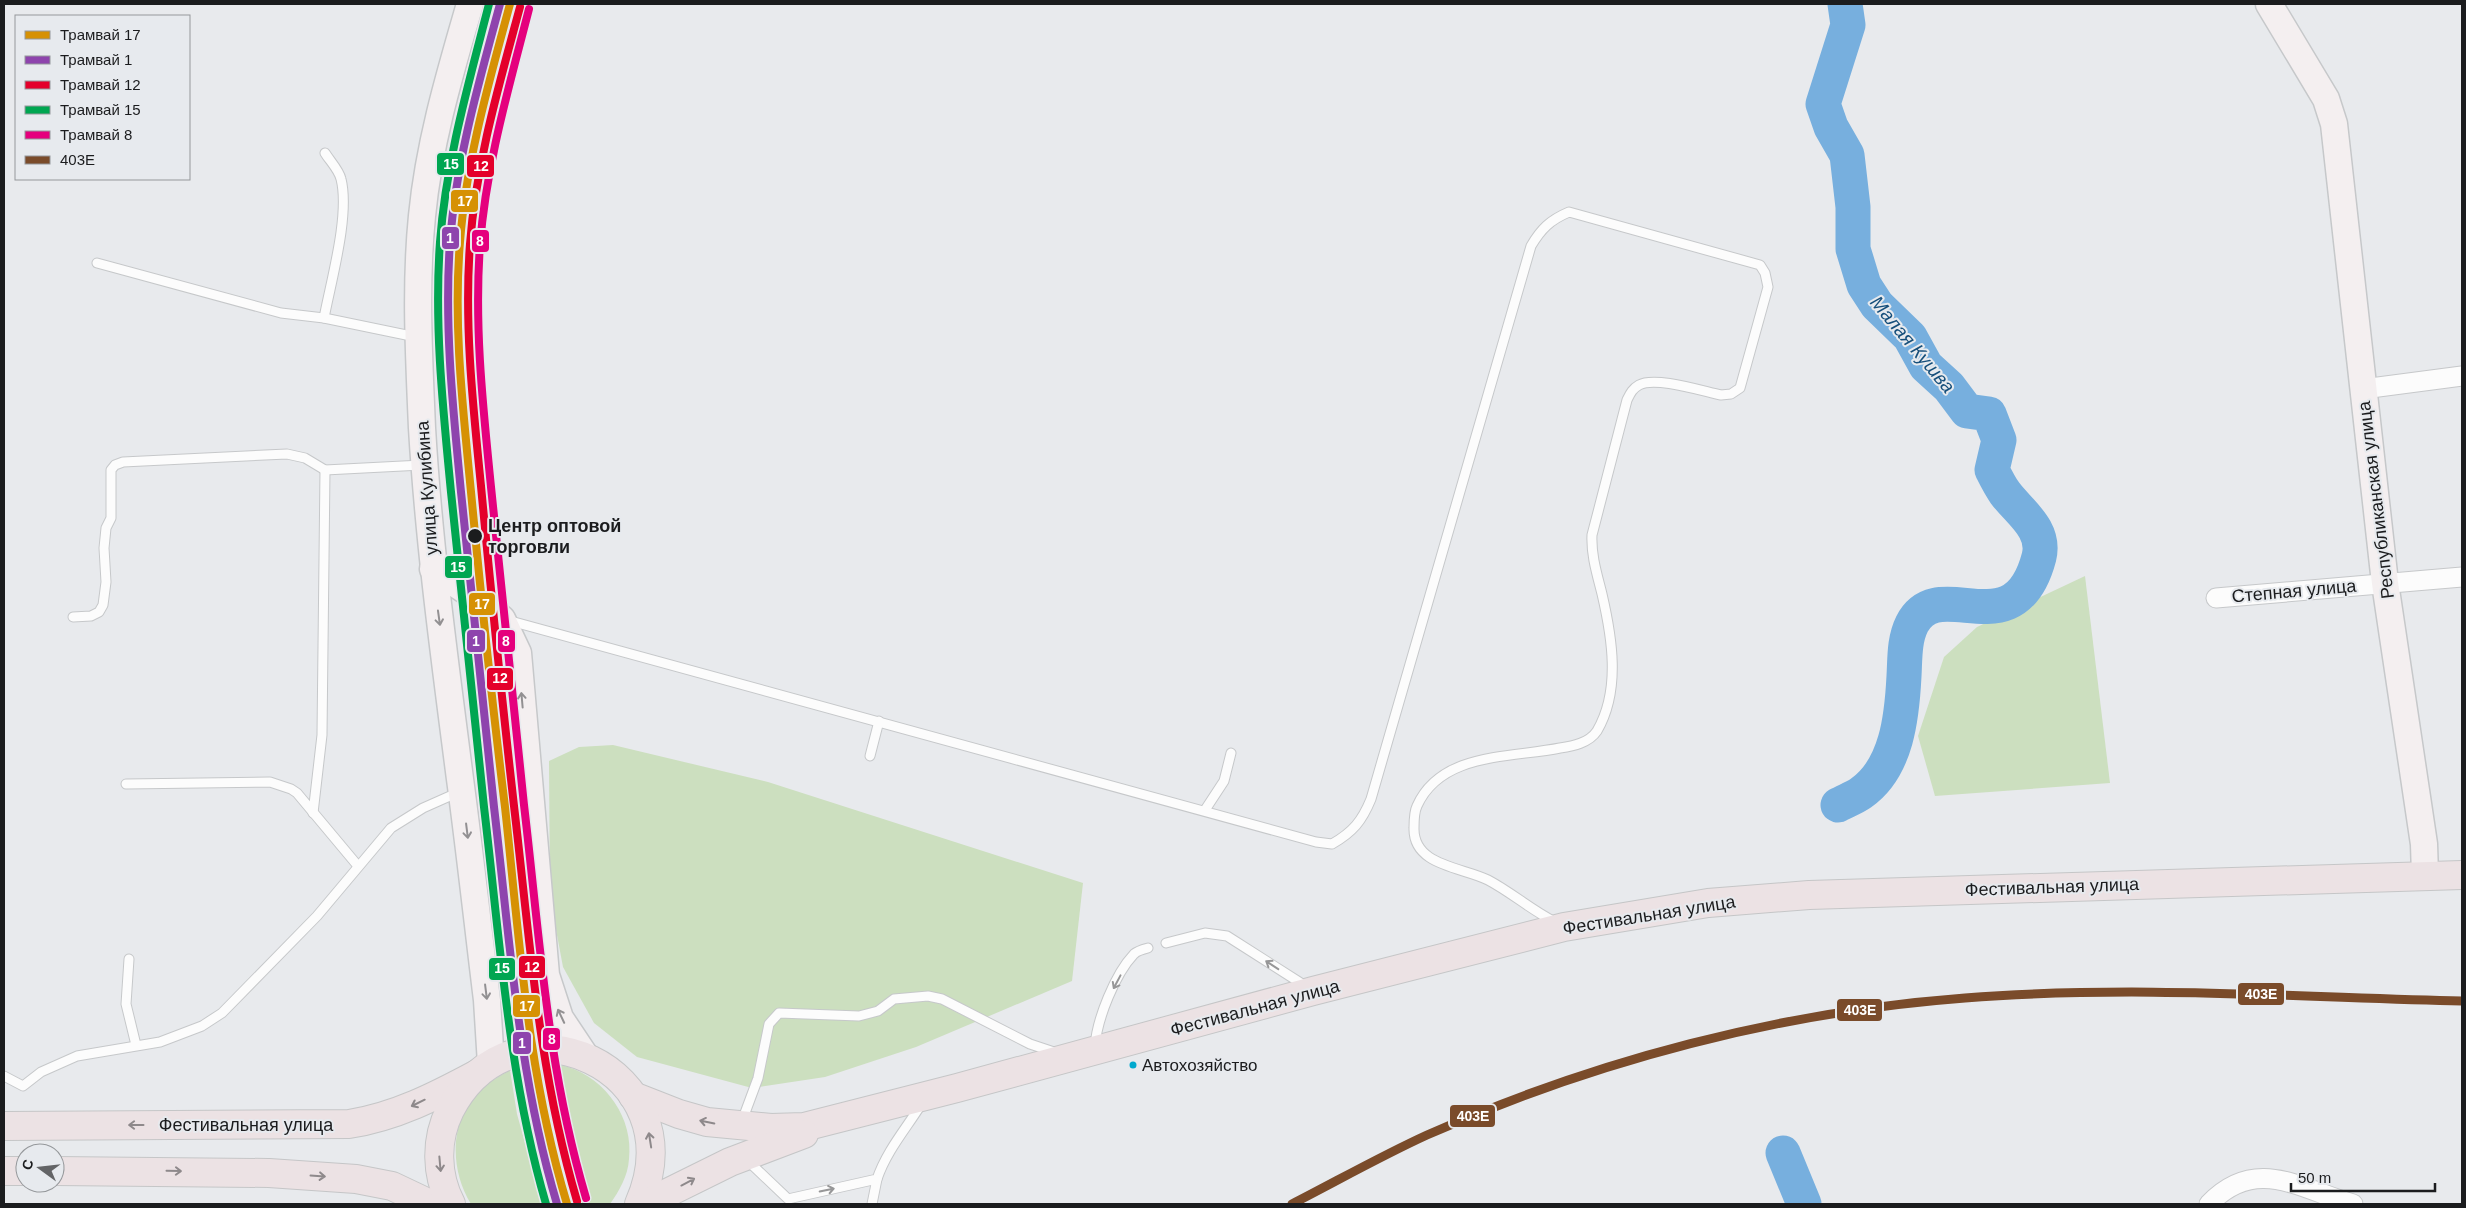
<svg xmlns="http://www.w3.org/2000/svg" width="2466" height="1208" font-family="Arial,sans-serif">
	<rect width="100%" height="100%" fill="#e8eaed"/>
	<!-- green -->
	<g fill="#ccdfbf">
		<polygon points="2085,576 2110,783 1935,796 1918,736 1944,657 1977,627"/>
		<polygon points="613,745 768,782 1083,883 1072,981 916,1047 825,1077 752,1088 637,1057 594,1023 563,967 550,898 549,761 579,747"/>
		<path d="M538,1063C547,1064 559,1064 568,1067C606,1079 634,1119 629,1159C628,1176 619,1191 610,1204H572Z"/>
		<path d="M510,1070L517,1114L542,1204H471C448,1167 449,1113 487,1084C494,1079 502,1075 510,1070Z"/>
	</g>
	<g fill="none" stroke-linecap="round" stroke-linejoin="round">
		<!-- river -->
		<g stroke="#77afde" stroke-width="35">
			<path d="M1838,805C1845,801 1854,798 1861,793C1897,768 1902,716 1904,676C1905,659 1904,640 1912,624C1939,571 2014,652 2039,557C2046,529 2019,512 2005,493C2000,486 1996,478 1992,470L1999,440L1989,414L1967,411L1949,387L1926,366L1910,337L1877,305L1864,285L1853,249V207L1847,155L1831,127L1823,104L1848,25L1845,4"/>
			<polyline points="1783,1153 1804,1204"/>
		</g>
		<!-- lane casing -->
		<g stroke="#c6c8ca" stroke-width="11">
			<g id="lane">
				<polyline points="97,263 281,313 324,318 416,337"/>
				<path d="M324,318C331,281 350,215 341,179C339,170 330,161 325,153"/>
				<polyline points="73,617 91,616 99,612 103,605 106,582 104,548 106,528 111,518 111,470 115,465 123,462 287,454 305,458 325,470 422,465"/>
				<path d="M507,620L1316,842L1332,844C1353,832 1362,821 1371,799L1531,246C1541,229 1550,220 1569,212L1760,265L1765,273L1768,287L1740,388L1731,394L1721,395C1702,391 1655,376 1639,385C1632,389 1630,394 1627,400L1592,535C1591,555 1597,574 1602,594C1612,637 1621,690 1597,731C1589,743 1573,746 1560,748C1511,758 1441,752 1417,806C1414,812 1414,822 1414,828C1413,866 1462,867 1488,880C1511,892 1531,910 1555,922"/>
				<polyline points="870,756 879,721"/>
				<polyline points="126,784 270,782 291,789 297,793 358,866"/>
				<polyline points="1205,810 1224,781 1231,753"/>
				<polyline points="313,813 322,735 325,470"/>
				<polyline points="1166,943 1205,933 1227,936 1307,987"/>
				<polyline points="129,959 126,1004 136,1045"/>
				<path d="M1095,1046C1097,1019 1115,974 1134,954C1137,951 1144,949 1148,948"/>
				<polyline points="4,1076 23,1086 41,1072 77,1056 160,1042 202,1026 222,1013 317,916 391,828 423,808 459,792"/>
				<polyline points="742,1121 758,1078 769,1024 779,1013 859,1016 878,1011 894,999 928,996 942,999 1030,1044 1057,1053"/>
				<path d="M747,1160L788,1199L877,1179C887,1150 906,1129 922,1103"/>
				<polyline points="872,1204 877,1179"/>
			</g>
		</g>
		<!-- street casing -->
		<g stroke="#c6c8ca" stroke-width="21">
			<g id="street">
				<polyline points="2363,389 2462,376"/>
				<polyline points="2216,598 2462,577"/>
				<path d="M2209,1204C2256,1155 2300,1189 2353,1204"/>
			</g>
		</g>
		<!-- secondary casing -->
		<g stroke="#c6c8ca" stroke-width="29">
			<g id="secondary">
				<path d="M470,4C450,73 429,143 422,216C415,286 419,357 422,428C429,546 445,662 460,779C470,853 478,927 487,1000L491,1064"/>
				<polyline points="2269,4 2326,99 2334,124 2385,583 2424,844 2425,875"/>
				<polyline points="433,569 481,601 502,619 518,653 546,975 560,1018 586,1057"/>
			</g>
		</g>
		<!-- primary casing -->
		<g stroke="#c5c6c7" stroke-width="30">
			<g id="primary">
				<polyline points="633,1096 679,1114 707,1122 771,1128 804,1127 957,1088 1313,991 1564,927 1708,903 1809,895 2462,875"/>
				<path d="M4,1126L349,1124C395,1117 436,1096 477,1074"/>
				<polyline points="4,1171 25,1171"/>
				<polyline points="55,1171 269,1173 356,1179 392,1186 430,1204"/>
				<path d="M451,1204C436,1175 435,1140 450,1110C515,985 698,1070 639,1204"/>
				<polyline points="645,1204 730,1162 804,1134"/>
			</g>
		</g>
		<!-- lane -->
		<use href="#lane" stroke="#fcfcfc" stroke-width="9"/>
		<!-- street -->
		<use href="#street" stroke="#fcfcfc" stroke-width="19"/>
		<!-- secondary -->
		<use href="#secondary" stroke="#f4eff0" stroke-width="26"/>
		<!-- primary -->
		<use href="#primary" stroke="#ece2e4" stroke-width="28"/>
		<!-- rail-1 casing -->
		<g stroke="#e7eaee" stroke-width="12">
			<path id="rail-1" d="M1292,1204C1337,1181 1381,1156 1427,1135C1597,1060 1780,1012 1965,998C2130,985 2297,997 2462,1001"/>
		</g>
		<!-- rail-1 -->
		<use href="#rail-1" stroke="#7a4b2a" stroke-width="9"/>
		<!-- tram-1 casing -->
		<g stroke="#e7eaee" stroke-width="11">
			<path id="tram-1" d="M510,4C489,82 466,161 460,242C453,325 463,409 471,492C481,597 492,702 505,807C520,944 527,1071 567,1204"/>
		</g>
		<!-- tram-2 casing -->
		<g stroke="#e7eaee" stroke-width="11">
			<path id="tram-2" d="M500,4C479,82 456,161 450,242C444,325 453,409 461,492C471,597 482,702 494,807C510,941 518,1074 557,1204"/>
		</g>
		<!-- tram-3 casing -->
		<g stroke="#e7eaee" stroke-width="11">
			<path id="tram-3" d="M520,7C499,85 476,163 470,244C464,324 473,406 481,486C491,593 502,700 514,806C530,941 538,1069 577,1201"/>
		</g>
		<!-- tram-4 casing -->
		<g stroke="#e7eaee" stroke-width="11">
			<path id="tram-4" d="M489,4C469,82 446,161 440,242C434,325 443,409 451,492C461,597 472,702 484,807C500,941 508,1074 546,1204"/>
		</g>
		<!-- tram-5 casing -->
		<g stroke="#e7eaee" stroke-width="11">
			<path id="tram-5" d="M529,9C509,87 486,165 480,245C474,325 483,407 491,487C501,593 512,699 524,805C540,940 547,1067 586,1198"/>
		</g>
		<!-- tram-1 -->
		<use href="#tram-1" stroke="#d69104" stroke-width="8"/>
		<!-- tram-2 -->
		<use href="#tram-2" stroke="#8e44ad" stroke-width="8"/>
		<!-- tram-3 -->
		<use href="#tram-3" stroke="#e4002b" stroke-width="8"/>
		<!-- tram-4 -->
		<use href="#tram-4" stroke="#00a651" stroke-width="8"/>
		<!-- tram-5 -->
		<use href="#tram-5" stroke="#e5007d" stroke-width="8"/>
	</g>
	<!-- one-way arrows -->
	<defs><path id="oneway-shaft" d="M-6 0H5M1.5-3L5.5 0L1.5 3" fill="none" stroke-width="1.6" stroke-linecap="round" stroke-linejoin="round" transform="scale(1.25)"/></defs>
	<g stroke="#929092">
		<use href="#oneway-shaft" transform="translate(439 618) rotate(82)"/>
		<use href="#oneway-shaft" transform="translate(522 700) rotate(-95)"/>
		<use href="#oneway-shaft" transform="translate(467 831) rotate(83)"/>
		<use href="#oneway-shaft" transform="translate(486 992) rotate(83)"/>
		<use href="#oneway-shaft" transform="translate(561 1016) rotate(-115)"/>
	</g>
	<g stroke="#979798">
		<use href="#oneway-shaft" transform="translate(1272 965) rotate(-147)"/>
		<use href="#oneway-shaft" transform="translate(1117 982) rotate(118)"/>
		<use href="#oneway-shaft" transform="translate(827 1190) rotate(-12)"/>
	</g>
	<g stroke="#8e898b">
		<use href="#oneway-shaft" transform="translate(418 1103) rotate(154)"/>
		<use href="#oneway-shaft" transform="translate(707 1122) rotate(-168)"/>
		<use href="#oneway-shaft" transform="translate(136 1125) rotate(180)"/>
		<use href="#oneway-shaft" transform="translate(650 1140) rotate(-99)"/>
		<use href="#oneway-shaft" transform="translate(440 1164) rotate(85)"/>
		<use href="#oneway-shaft" transform="translate(174 1171) rotate(1)"/>
		<use href="#oneway-shaft" transform="translate(318 1176) rotate(4)"/>
		<use href="#oneway-shaft" transform="translate(688 1182) rotate(-28)"/>
	</g>
	<!-- markers -->
	<circle fill="#1b1c1e" stroke="#e7eaee" stroke-width="2" cx="475" cy="536" r="8"/>
	<circle fill="#00a9ce" stroke="#e7eaee" stroke-width="2" cx="1133" cy="1065" r="4.5"/>
	<g text-anchor="middle" stroke-width="4" stroke-linejoin="round" paint-order="stroke">
		<!-- bus labels -->
		<g font-size="17" fill="#1b1c1e" stroke="#e7eaee" text-anchor="start">
			<text x="1142" y="1071">Автохозяйство</text>
		</g>
		<!-- street labels -->
		<g font-size="18" fill="#1b1c1e" stroke="#e7eaee">
			<text transform="translate(427 488) rotate(-94)" y="6">улица Кулибина</text>
			<text transform="translate(2376 500) rotate(-97)" y="6">Республиканская улица</text>
			<text transform="translate(2294 591) rotate(-5)" y="6">Степная улица</text>
			<text transform="translate(2052 887) rotate(-2)" y="6">Фестивальная улица</text>
			<text transform="translate(1649 915) rotate(-9)" y="6">Фестивальная улица</text>
			<text transform="translate(1255 1008) rotate(-15)" y="6">Фестивальная улица</text>
			<text x="246" y="1131">Фестивальная улица</text>
		</g>
		<!-- stop labels -->
		<g font-size="18" font-weight="bold" fill="#1b1c1e" stroke="#e7eaee" text-anchor="start">
			<text x="488" y="532">Центр оптовой<tspan x="488" dy="21">торговли</tspan></text>
		</g>
		<!-- water labels -->
		<g font-size="19" font-style="italic" fill="#164f7b" stroke="#e7eaee">
			<text transform="translate(1913 344) rotate(50)" y="7">Малая Кушва</text>
		</g>
	</g>
	<g stroke="#e7eaee" stroke-width="2">
		<rect x="436" y="152" width="29" height="24" rx="5" fill="#00a651"/>
		<rect x="466" y="154" width="29" height="24" rx="5" fill="#e4002b"/>
		<rect x="450" y="189" width="29" height="24" rx="5" fill="#d69104"/>
		<rect x="441" y="226" width="19" height="24" rx="5" fill="#8e44ad"/>
		<rect x="471" y="229" width="19" height="24" rx="5" fill="#e5007d"/>
		<rect x="444" y="555" width="29" height="24" rx="5" fill="#00a651"/>
		<rect x="468" y="592" width="28" height="24" rx="5" fill="#d69104"/>
		<rect x="497" y="629" width="19" height="24" rx="5" fill="#e5007d"/>
		<rect x="466" y="629" width="20" height="24" rx="5" fill="#8e44ad"/>
		<rect x="486" y="667" width="28" height="24" rx="5" fill="#e4002b"/>
		<rect x="518" y="955" width="28" height="24" rx="5" fill="#e4002b"/>
		<rect x="488" y="957" width="28" height="24" rx="5" fill="#00a651"/>
		<rect x="2237" y="982" width="48" height="24" rx="5" fill="#7a4b2a"/>
		<rect x="512" y="994" width="29" height="24" rx="5" fill="#d69104"/>
		<rect x="1836" y="998" width="47" height="24" rx="5" fill="#7a4b2a"/>
		<rect x="542" y="1027" width="19" height="24" rx="5" fill="#e5007d"/>
		<rect x="512" y="1031" width="20" height="24" rx="5" fill="#8e44ad"/>
		<rect x="1449" y="1104" width="47" height="24" rx="5" fill="#7a4b2a"/>
	</g>
	<g font-size="14" text-anchor="middle" font-weight="bold" fill="#fff">
		<text x="451" y="169">15</text>
		<text x="481" y="171">12</text>
		<text x="465" y="206">17</text>
		<text x="450" y="243">1</text>
		<text x="480" y="246">8</text>
		<text x="458" y="572">15</text>
		<text x="482" y="609">17</text>
		<text x="506" y="646">8</text>
		<text x="476" y="646">1</text>
		<text x="500" y="683">12</text>
		<text x="532" y="972">12</text>
		<text x="502" y="973">15</text>
		<text x="2261" y="999">403Е</text>
		<text x="527" y="1011">17</text>
		<text x="1860" y="1015">403Е</text>
		<text x="552" y="1044">8</text>
		<text x="522" y="1048">1</text>
		<text x="1473" y="1121">403Е</text>
	</g>
	<!-- border -->
	<rect width="2466" height="1208" fill="none" stroke="#1b1c1e" stroke-width="10"/>
	<!-- legend -->
	<rect x="15" y="15" width="175" height="165" fill="#e7eaee" stroke="#95989b"/>
	<rect x="25" y="31" width="25" height="8" fill="#d69104" stroke="#95989b"/>
	<text x="60" y="40" font-size="15" fill="#1b1c1e">Трамвай 17</text>
	<rect x="25" y="56" width="25" height="8" fill="#8e44ad" stroke="#95989b"/>
	<text x="60" y="65" font-size="15" fill="#1b1c1e">Трамвай 1</text>
	<rect x="25" y="81" width="25" height="8" fill="#e4002b" stroke="#95989b"/>
	<text x="60" y="90" font-size="15" fill="#1b1c1e">Трамвай 12</text>
	<rect x="25" y="106" width="25" height="8" fill="#00a651" stroke="#95989b"/>
	<text x="60" y="115" font-size="15" fill="#1b1c1e">Трамвай 15</text>
	<rect x="25" y="131" width="25" height="8" fill="#e5007d" stroke="#95989b"/>
	<text x="60" y="140" font-size="15" fill="#1b1c1e">Трамвай 8</text>
	<rect x="25" y="156" width="25" height="8" fill="#7a4b2a" stroke="#95989b"/>
	<text x="60" y="165" font-size="15" fill="#1b1c1e">403Е</text>
	<!-- north arrow -->
	<g transform="translate(40 1168) rotate(285)"><circle r="24" fill="#e7eaee" stroke="#95989b"/>
	<path d="M0-4L9 19L0 12L-9 19Z" fill="#636466"/>
	<text y="-8" font-size="14" font-weight="bold" text-anchor="middle" fill="#1b1c1e">С</text>
	</g>
	<!-- scale -->
	<path d="M2291 1183v8h144v-8" fill="none" stroke="#1b1c1e" stroke-width="2.5"/>
	<text x="2298" y="1183" font-size="15" fill="#1b1c1e" stroke="#e7eaee" stroke-width="4" paint-order="stroke">50 m</text>
</svg>
